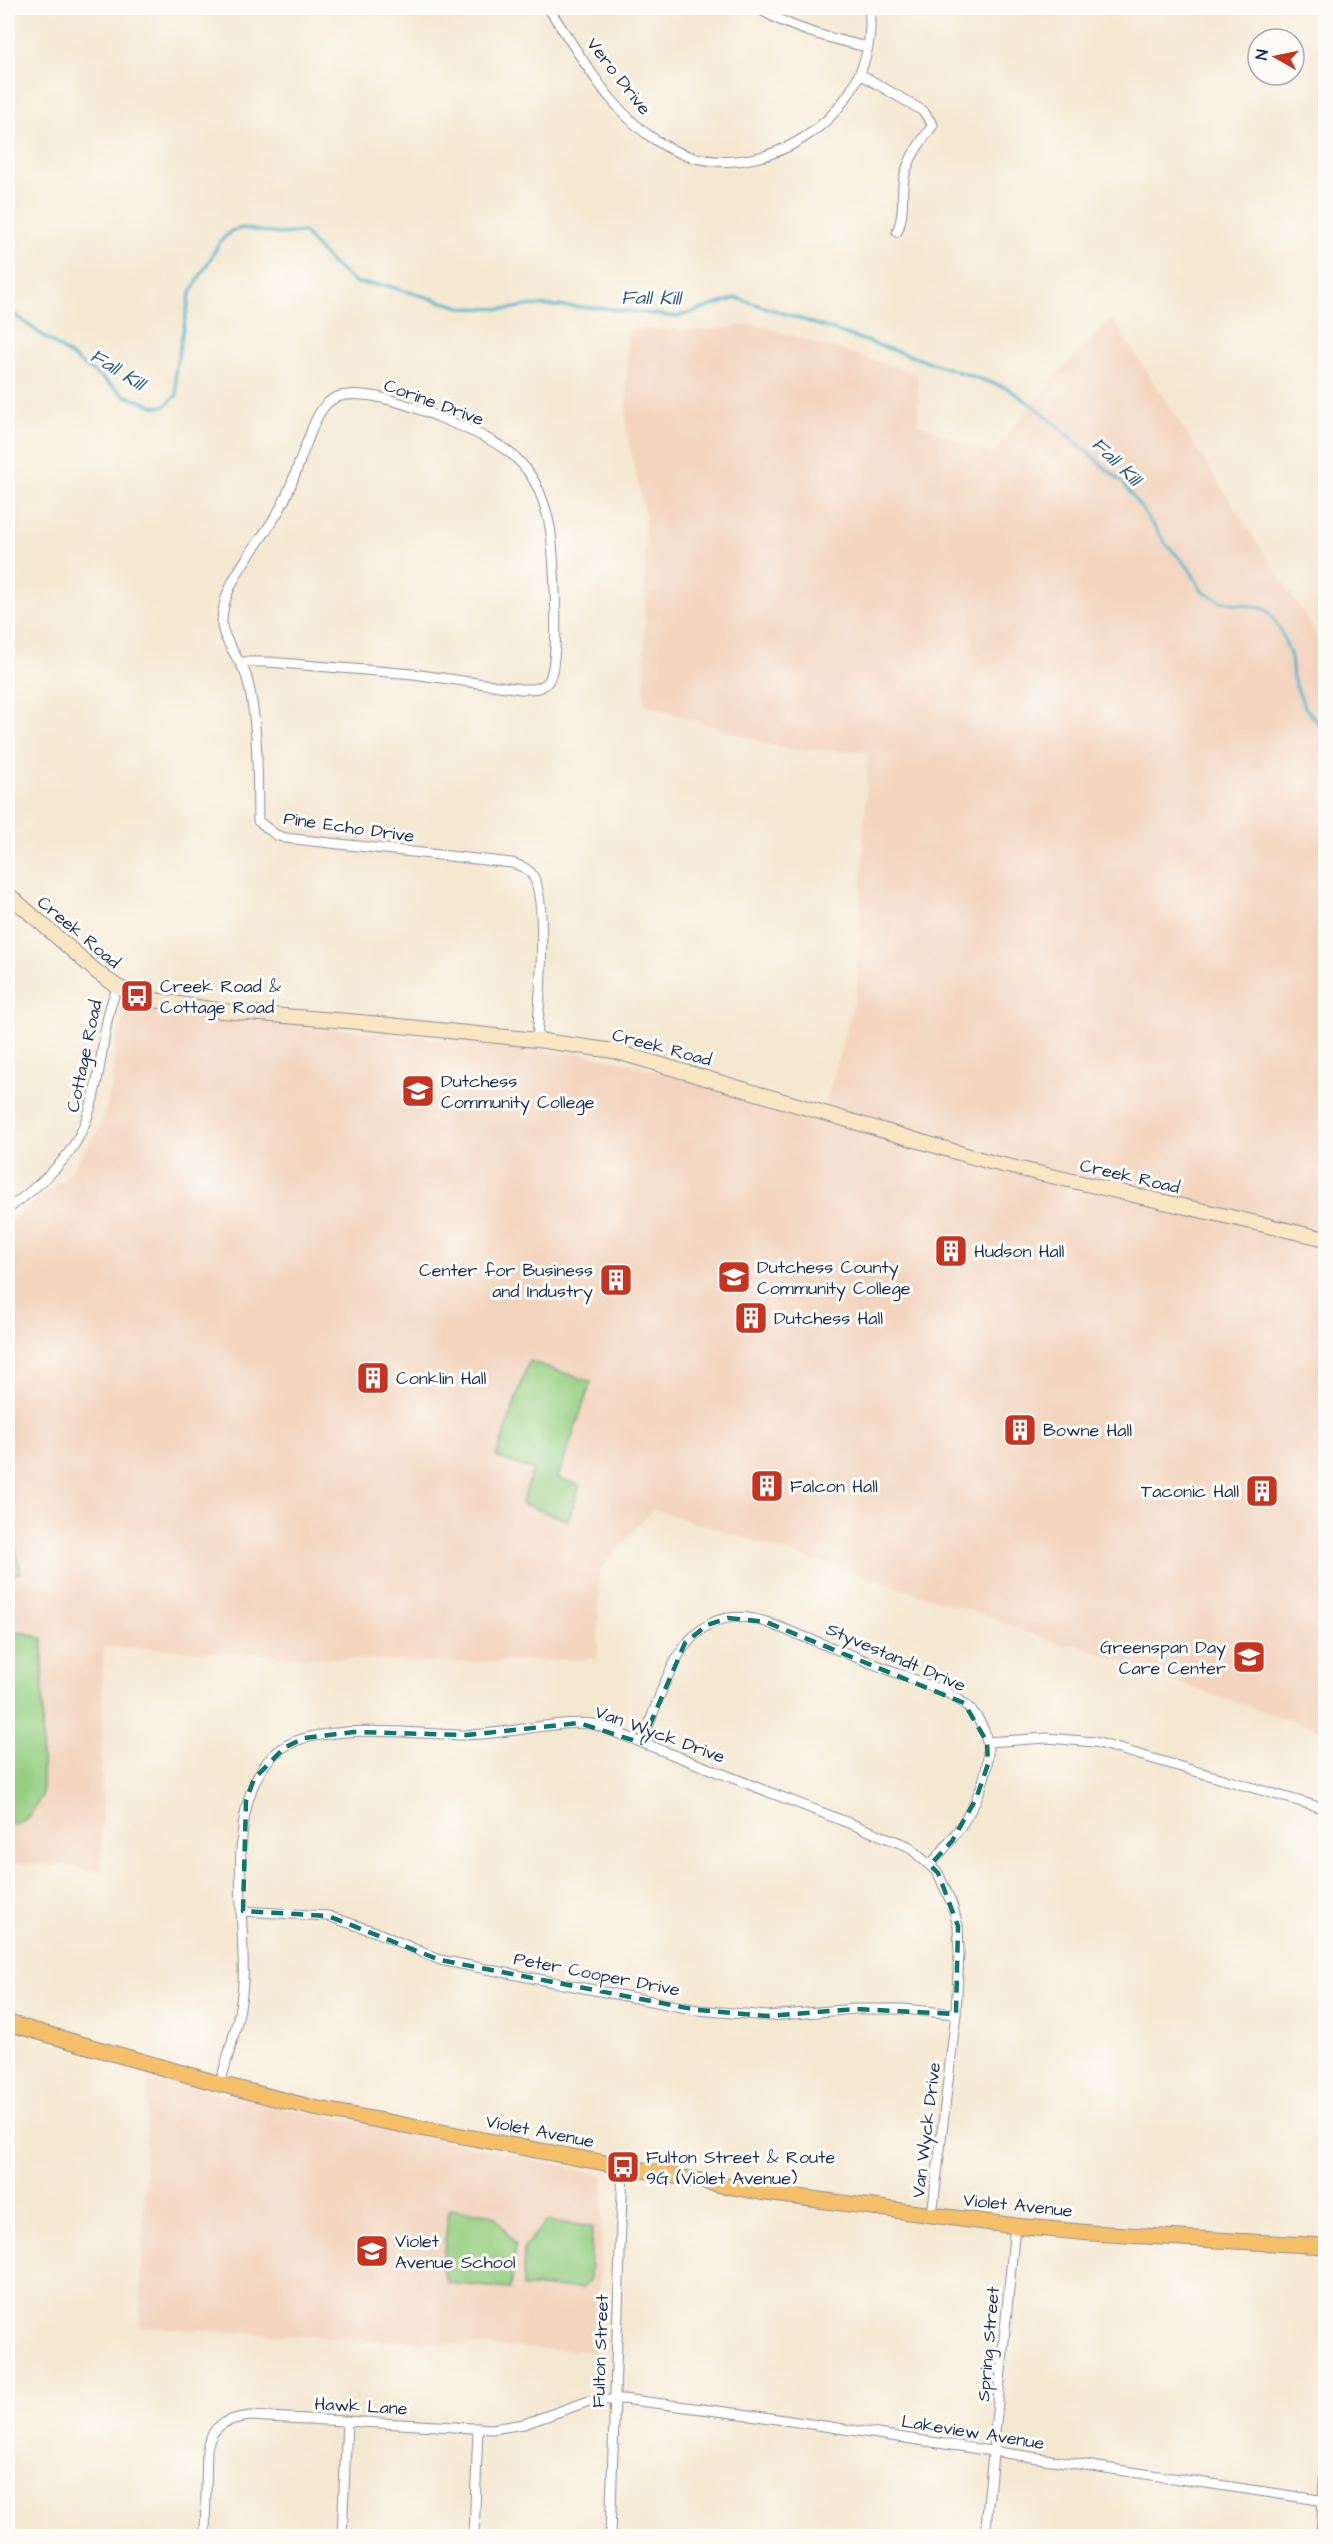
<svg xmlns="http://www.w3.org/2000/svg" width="1333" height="2544" font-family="'Architects Daughter',sans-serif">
	<rect width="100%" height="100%" fill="#fdfcf7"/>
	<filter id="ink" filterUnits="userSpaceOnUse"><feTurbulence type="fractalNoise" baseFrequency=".0167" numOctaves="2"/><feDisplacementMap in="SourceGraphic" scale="12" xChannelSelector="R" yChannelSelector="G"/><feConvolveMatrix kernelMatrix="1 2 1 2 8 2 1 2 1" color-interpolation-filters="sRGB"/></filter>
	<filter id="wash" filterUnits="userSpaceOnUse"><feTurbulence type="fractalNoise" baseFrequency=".008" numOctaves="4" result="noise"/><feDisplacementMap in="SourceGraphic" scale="24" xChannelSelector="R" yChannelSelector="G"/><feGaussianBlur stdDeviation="1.35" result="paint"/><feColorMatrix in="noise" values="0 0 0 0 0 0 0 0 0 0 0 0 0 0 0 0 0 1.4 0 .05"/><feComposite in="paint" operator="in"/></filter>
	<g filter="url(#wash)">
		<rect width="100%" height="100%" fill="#f5e8d1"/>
		<!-- built -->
		<g fill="#f3d4be">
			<polygon points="1112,318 1325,647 1325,1731 1224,1699 1078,1645 1064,1645 1036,1636 984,1615 653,1509 599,1571 598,1659 430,1663 103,1646 101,1873 62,1865 8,1863 8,1222 52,1189 69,1173 96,1134 106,1110 112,1085 116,1041 124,1019 134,1011 146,1010 579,1053 636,1065 821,1120 856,993 868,752 780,748 644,704 645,517 626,429 628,329 700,331 754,324 918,374 918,424 992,455 1043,392 1045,387"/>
			<polygon points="148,2077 604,2175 597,2352 140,2327"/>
		</g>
		<!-- green -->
		<g fill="#96cf82" stroke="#587f70" stroke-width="1.5">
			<polygon points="529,1361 591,1382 558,1478 580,1486 568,1520 521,1504 533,1470 496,1457"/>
			<polygon points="8,1528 11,1530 21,1573 8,1575"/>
			<path d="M8,1632L26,1633L43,1639L42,1796C34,1809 25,1827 8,1825Z"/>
			<polygon points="449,2209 494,2215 516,2246 510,2289 448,2283 442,2269"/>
			<polygon points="547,2221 592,2227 590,2280 583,2288 523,2287 524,2247"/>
		</g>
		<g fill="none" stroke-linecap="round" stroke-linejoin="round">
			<!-- stream -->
			<polyline stroke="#4db4cb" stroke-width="3" points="8,310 126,396 157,407 165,406 177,395 175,373 190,294 220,242 231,231 242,228 279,234 303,232 331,263 356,283 388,286 464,308 509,309 532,305 601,308 677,317 737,298 1007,388 1038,409 1124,484 1167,545 1189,568 1202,591 1220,601 1263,608 1269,613 1281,631 1291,657 1293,678 1304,706 1326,732"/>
		</g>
	</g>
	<g filter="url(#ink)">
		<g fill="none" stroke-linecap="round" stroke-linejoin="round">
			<!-- street casing -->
			<g stroke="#888c98" stroke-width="11">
				<g id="street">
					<path d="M548,8C580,53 609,111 657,141C750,202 883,117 869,8"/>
					<path d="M758,8C791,29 829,38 867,47"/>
					<path d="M860,74L923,111L933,125C920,143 905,162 903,185C902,201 904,217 897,232"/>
					<path d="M240,662H268L413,674L521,689C530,689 540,690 547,683C562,669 554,551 550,527C537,461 507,445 448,421C420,409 367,387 337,397C320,403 313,427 307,442C299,462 293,483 283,503C264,542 221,578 222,624C222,639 242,662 247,678C259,725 257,772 258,821L276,835L285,838L512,863C521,866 530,869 534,878C548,904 539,1007 537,1040"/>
					<path d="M8,1209C72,1160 88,1139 101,1058C105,1034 107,1009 118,987"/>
					<polyline points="987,1742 1047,1738 1095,1742 1326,1809"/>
					<path d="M642,1743C665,1686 683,1595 766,1622L946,1692C1027,1733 973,1819 930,1865"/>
					<polyline points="243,1911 328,1916 376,1932 440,1960 697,2010 768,2016 856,2009 902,2009 956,2014"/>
					<path d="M220,2084C229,2051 241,2017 243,1983C247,1914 214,1761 305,1738C354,1726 409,1733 459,1735C504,1736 549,1720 594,1724L908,1846L938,1873L952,1904L958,1926L959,1953L956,2014L932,2215"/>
					<path d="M205,2536L207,2448C213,2424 226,2419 250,2416L492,2429L524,2424L589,2401L623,2399L757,2416L1326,2501"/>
					<polyline points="342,2536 347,2421"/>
					<polyline points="474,2536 478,2428"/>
					<polyline points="610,2536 623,2167"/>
					<polyline points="985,2536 1015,2226"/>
					<polyline points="1321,2536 1326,2448"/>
				</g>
			</g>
			<!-- secondary casing -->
			<g stroke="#888c98" stroke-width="16">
				<polyline id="secondary" points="8,894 98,973 118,987 148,999 222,1011 360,1022 537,1040 614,1051 990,1162 1326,1239"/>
			</g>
			<!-- primary casing -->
			<g stroke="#888c98" stroke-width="17">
				<polyline id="primary" points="8,2023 220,2084 314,2108 759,2192 1015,2226 1091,2233 1326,2246"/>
			</g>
			<!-- street -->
			<use href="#street" stroke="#fff" stroke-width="9"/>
			<!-- secondary -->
			<use href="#secondary" stroke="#fbe6c4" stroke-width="14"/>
			<!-- primary -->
			<use href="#primary" stroke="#f6c06b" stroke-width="15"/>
		</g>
	</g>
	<!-- marked area -->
	<path fill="none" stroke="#0f766e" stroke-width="4.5" stroke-dasharray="12 8" stroke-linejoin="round" d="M728,1618L766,1622L964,1703L987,1742L988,1764L976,1799L952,1841L930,1865L938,1873L958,1926L956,2014L856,2009L768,2016L697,2010L440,1960L328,1916L243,1911L246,1801L254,1779L284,1748L304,1738L354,1732L467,1735L579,1723L642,1743L685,1643L707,1625Z"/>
	<!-- icons -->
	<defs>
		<g id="bus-square" transform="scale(1.725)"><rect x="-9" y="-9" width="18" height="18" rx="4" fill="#c8321e" stroke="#fdfcf7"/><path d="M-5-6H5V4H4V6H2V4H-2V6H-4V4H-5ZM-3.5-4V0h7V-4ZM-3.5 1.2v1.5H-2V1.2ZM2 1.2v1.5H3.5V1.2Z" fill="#fff"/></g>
		<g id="university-square" transform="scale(1.725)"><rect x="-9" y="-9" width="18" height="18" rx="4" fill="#c8321e" stroke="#fdfcf7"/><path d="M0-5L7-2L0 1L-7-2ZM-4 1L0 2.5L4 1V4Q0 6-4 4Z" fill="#fff"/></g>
		<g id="building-square" transform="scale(1.725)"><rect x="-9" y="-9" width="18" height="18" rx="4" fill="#c8321e" stroke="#fdfcf7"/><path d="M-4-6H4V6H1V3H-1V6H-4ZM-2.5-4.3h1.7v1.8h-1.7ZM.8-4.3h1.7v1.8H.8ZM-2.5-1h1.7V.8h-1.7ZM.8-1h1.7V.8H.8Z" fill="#fff"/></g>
		<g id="school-square" transform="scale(1.725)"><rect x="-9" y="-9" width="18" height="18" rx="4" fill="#c8321e" stroke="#fdfcf7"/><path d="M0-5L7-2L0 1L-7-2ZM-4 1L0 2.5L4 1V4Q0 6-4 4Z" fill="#fff"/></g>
	</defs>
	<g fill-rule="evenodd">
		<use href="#bus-square" x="137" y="996"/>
		<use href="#university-square" x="418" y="1091"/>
		<use href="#building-square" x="951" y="1251"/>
		<use href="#school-square" x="734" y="1277"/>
		<use href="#building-square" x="616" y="1280"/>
		<use href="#building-square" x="751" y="1318"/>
		<use href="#building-square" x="373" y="1378"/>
		<use href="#building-square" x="1020" y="1430"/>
		<use href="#building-square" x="767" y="1486"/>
		<use href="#building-square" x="1262" y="1491"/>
		<use href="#school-square" x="1249" y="1657"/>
		<use href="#bus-square" x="623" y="2167"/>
		<use href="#school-square" x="372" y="2251"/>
	</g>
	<g text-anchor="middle" stroke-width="6" stroke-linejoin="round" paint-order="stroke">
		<!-- street labels -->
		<g font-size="18" fill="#1b2f5e" stroke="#fdfcf7">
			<text transform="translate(619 76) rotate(52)" y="6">Vero Drive</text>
			<text transform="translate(434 402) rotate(20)" y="6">Corine Drive</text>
			<text transform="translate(349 827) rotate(8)" y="6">Pine Echo Drive</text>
			<text transform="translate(79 932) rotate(40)" y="6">Creek Road</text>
			<text transform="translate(662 1047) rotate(15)" y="6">Creek Road</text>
			<text transform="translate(84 1056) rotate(-78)" y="6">Cottage Road</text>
			<text transform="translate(1130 1176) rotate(13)" y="6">Creek Road</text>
			<text transform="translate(896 1657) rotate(23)" y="6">Styvestandt Drive</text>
			<text transform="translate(660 1734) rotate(20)" y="6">Van Wyck Drive</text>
			<text transform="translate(597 1974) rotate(11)" y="6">Peter Cooper Drive</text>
			<text transform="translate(926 2130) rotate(-83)" y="6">Van Wyck Drive</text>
			<text transform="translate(540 2131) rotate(11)" y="6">Violet Avenue</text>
			<text transform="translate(1018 2205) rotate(6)" y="6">Violet Avenue</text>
			<text transform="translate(988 2344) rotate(-85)" y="6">Spring Street</text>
			<text transform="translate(600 2351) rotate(-88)" y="6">Fulton Street</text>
			<text transform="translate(361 2406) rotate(3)" y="6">Hawk Lane</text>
			<text transform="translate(973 2432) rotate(9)" y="6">Lakeview Avenue</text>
		</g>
		<!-- poi labels -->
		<g font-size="18" fill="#1b2f5e" stroke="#fdfcf7" text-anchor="start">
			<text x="160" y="992">Creek Road &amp;<tspan x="160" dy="21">Cottage Road</tspan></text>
			<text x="441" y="1087">Dutchess<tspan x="441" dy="21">Community College</tspan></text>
			<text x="974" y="1257">Hudson Hall</text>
			<text x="757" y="1273">Dutchess County<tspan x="757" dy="21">Community College</tspan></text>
			<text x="593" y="1276" text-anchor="end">Center for Business<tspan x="593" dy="21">and Industry</tspan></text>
			<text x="774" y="1324">Dutchess Hall</text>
			<text x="396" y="1384">Conklin Hall</text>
			<text x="1043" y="1436">Bowne Hall</text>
			<text x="790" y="1492">Falcon Hall</text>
			<text x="1239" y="1497" text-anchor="end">Taconic Hall</text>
			<text x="1226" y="1653" text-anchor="end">Greenspan Day<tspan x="1226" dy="21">Care Center</tspan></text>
			<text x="646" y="2163">Fulton Street &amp; Route<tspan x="646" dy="21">9G (Violet Avenue)</tspan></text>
			<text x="395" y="2247">Violet<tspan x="395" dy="21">Avenue School</tspan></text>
		</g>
		<!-- water labels -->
		<g font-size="20" font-style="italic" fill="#2c5e84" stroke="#fdfcf7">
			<text transform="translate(651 297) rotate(1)" y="7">Fall Kill</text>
			<text transform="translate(118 369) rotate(32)" y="7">Fall Kill</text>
			<text transform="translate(1117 461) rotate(44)" y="7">Fall Kill</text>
		</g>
	</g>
	<!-- margin -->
	<rect width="1333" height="2544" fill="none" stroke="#fdfcf7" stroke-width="30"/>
	<!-- north arrow -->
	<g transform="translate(1276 57) rotate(279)"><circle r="28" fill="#fdfcf7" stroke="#a3aaba" stroke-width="1.5"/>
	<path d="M0-4.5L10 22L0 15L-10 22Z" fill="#c8321e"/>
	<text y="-9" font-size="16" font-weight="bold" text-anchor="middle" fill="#1b2f5e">N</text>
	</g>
</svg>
